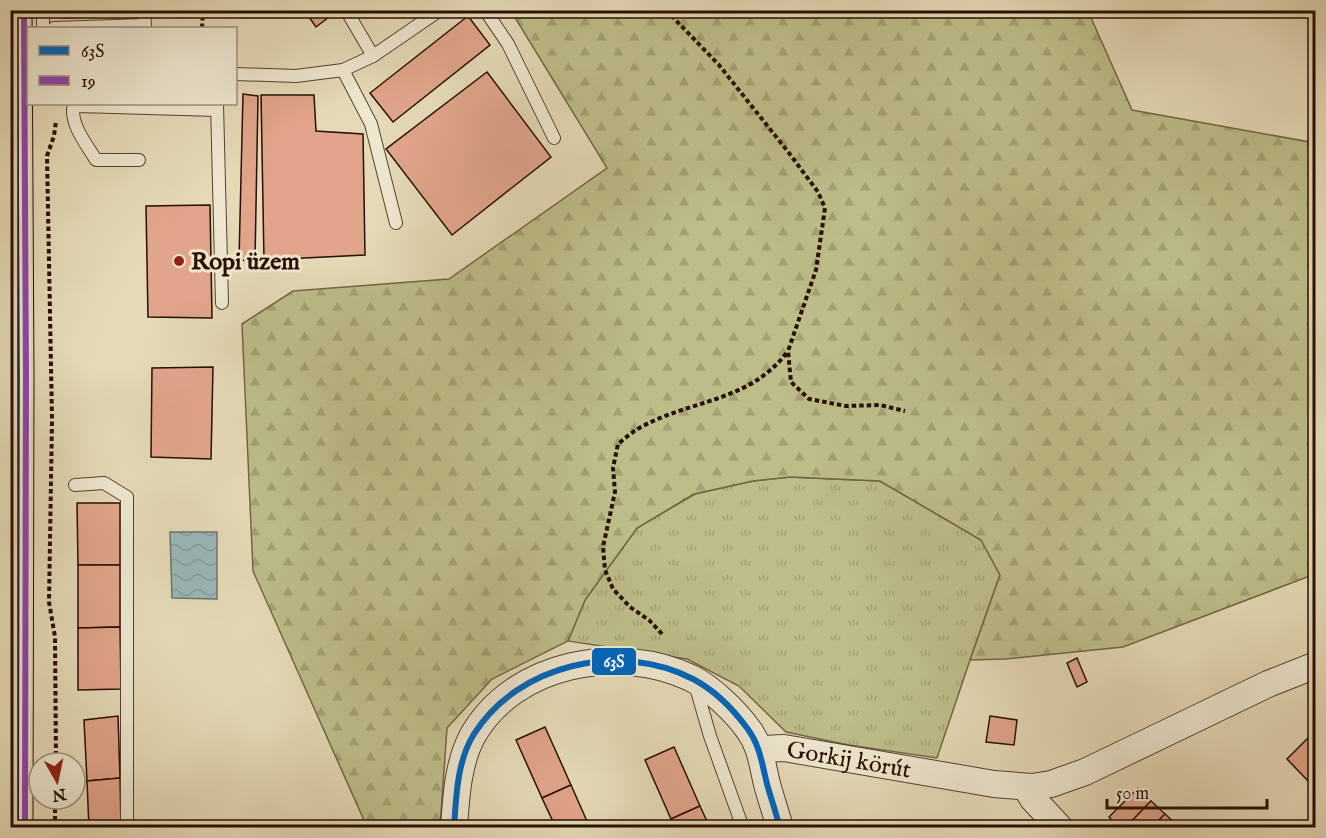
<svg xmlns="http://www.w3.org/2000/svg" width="1326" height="838" font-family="'IM FELL English',serif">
	<defs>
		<pattern id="grass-tufts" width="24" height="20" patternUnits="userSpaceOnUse" patternTransform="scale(1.5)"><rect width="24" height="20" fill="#bdbd89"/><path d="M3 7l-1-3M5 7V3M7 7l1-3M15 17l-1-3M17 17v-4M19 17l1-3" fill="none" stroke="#a2a174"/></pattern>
		<pattern id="forest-firs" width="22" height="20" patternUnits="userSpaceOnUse" patternTransform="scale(1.5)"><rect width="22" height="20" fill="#bdbd89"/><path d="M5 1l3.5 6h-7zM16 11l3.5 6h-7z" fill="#a2a174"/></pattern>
		<pattern id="water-waves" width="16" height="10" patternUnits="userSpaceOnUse" patternTransform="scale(1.5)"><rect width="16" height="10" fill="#9ab8b9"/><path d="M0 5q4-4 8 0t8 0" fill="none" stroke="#859d9d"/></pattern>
	</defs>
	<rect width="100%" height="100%" fill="#e5dab7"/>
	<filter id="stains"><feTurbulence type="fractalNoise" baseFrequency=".00333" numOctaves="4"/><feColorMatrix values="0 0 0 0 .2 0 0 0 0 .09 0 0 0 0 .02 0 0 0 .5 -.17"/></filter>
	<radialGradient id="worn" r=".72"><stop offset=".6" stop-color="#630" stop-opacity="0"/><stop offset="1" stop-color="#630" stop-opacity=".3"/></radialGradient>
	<!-- grass -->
	<polygon fill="url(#grass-tufts)" stroke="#726644" stroke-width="1.5" points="790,477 880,481 981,540 1000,575 970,660 937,758 849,745 786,732 739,686 687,659 568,641 585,600 637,528 695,494 753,481"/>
	<!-- forest -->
	<polygon fill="url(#forest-firs)" stroke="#726644" stroke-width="1.5" points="511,11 1088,11 1132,110 1315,143 1316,383 1308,389 1316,424 1315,574 1123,647 1005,659 970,660 1000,575 981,540 880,481 790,477 753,481 694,494 637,528 585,600 568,641 492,679 447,728 440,827 367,827 253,571 242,324 293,291 449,279 607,168"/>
	<!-- water -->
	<polygon fill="url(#water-waves)" stroke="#6c746f" stroke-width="1.5" points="170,532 217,532 217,599 172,598"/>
	<!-- building -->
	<g fill="#e1a58b" stroke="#270e00" stroke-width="1.5">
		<polygon points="61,10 131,10 131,16 62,18"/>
		<polygon points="304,10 338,10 316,27"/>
		<polygon points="468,16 490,45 393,122 370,93"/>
		<polygon points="487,72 551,157 452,235 386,149"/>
		<polygon points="243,94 258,96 255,261 239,260"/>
		<polygon points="261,95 314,95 316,131 363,134 365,255 264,260"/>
		<polygon points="210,205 212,318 148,317 146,206"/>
		<polygon points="213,367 211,459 151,457 152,368"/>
		<polygon points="77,503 120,503 120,565 78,565"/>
		<polygon points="78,565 120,565 120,627 78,628"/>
		<polygon points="120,627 121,689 78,690 78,628"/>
		<polygon points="1077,658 1087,682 1077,687 1067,663"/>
		<polygon points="118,716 120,778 87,781 84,720"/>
		<polygon points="990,716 1017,720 1014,745 986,742"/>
		<polygon points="545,727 571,785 542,798 516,740"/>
		<polygon points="1311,735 1316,740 1316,776 1309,782 1287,759"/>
		<polygon points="674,747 700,806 671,819 645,760"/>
		<polygon points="120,778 121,828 89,828 87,781"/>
		<polygon points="571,785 590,828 556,828 542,798"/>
		<polygon points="1138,788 1151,801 1125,828 1120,828 1109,817"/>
		<polygon points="1151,801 1165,814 1151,828 1125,828"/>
		<polygon points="700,806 710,828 675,828 671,819"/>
		<polygon points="1165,814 1178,826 1151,828"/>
	</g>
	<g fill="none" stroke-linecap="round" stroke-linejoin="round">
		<!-- service casing -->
		<g stroke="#56412e" stroke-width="14">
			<g id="service">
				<polyline points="43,10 43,28"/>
				<polyline points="485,10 508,44 554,138"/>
				<polyline points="349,15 373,56"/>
				<polyline points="54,28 145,25 144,10"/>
				<polyline points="343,70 373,56 440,10"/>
				<polyline points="236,74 296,76 343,70 371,124 396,223"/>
				<polyline points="217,104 222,303"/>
				<path d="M139,160H96C87,145 72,127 73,109L78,106L217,110"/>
				<polyline points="75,485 104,483 127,497 127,828"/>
				<polyline points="695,684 710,736 743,828"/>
			</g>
		</g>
		<!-- minor casing -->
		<g stroke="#56412e" stroke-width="28">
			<g id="minor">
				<path id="s1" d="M760,749L784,748L994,784L1032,787L1051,784L1085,772L1268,684L1316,665"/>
				<polyline points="1026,787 1033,799 1060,828"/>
				<path d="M454,828C456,797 458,762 473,735C515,662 619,644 691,678C711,688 735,711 748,729C761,746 762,764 767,784C771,799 776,813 780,828"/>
			</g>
		</g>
		<!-- primary casing -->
		<g stroke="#270e00" stroke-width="35">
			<polyline id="primary" points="15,10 17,377 16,828"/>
		</g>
		<!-- path -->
		<g stroke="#270e00" stroke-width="4" stroke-dasharray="4.5 3" stroke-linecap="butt">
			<polyline points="666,10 719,65 789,153 818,192 825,208 816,270 788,351 791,382 809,399 846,406 880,405 905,411"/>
			<polyline points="202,28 203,10"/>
			<path d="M662,634L649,620L630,607L613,589L605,570L603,547L615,492L613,468L618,444C624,439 630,434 636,430C687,399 749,404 788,351"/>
			<polyline points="56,763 55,637 49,602 52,419 47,156 54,136 56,121"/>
			<polyline points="55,828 55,799"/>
		</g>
		<!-- service -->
		<use href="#service" stroke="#eee7d0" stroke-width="12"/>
		<!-- minor -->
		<use href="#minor" stroke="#eee7d0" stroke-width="26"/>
		<!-- primary -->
		<use href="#primary" stroke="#e5dab7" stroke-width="33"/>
		<!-- bus-1 casing -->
		<g stroke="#eee7d0" stroke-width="10">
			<g id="bus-1">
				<polyline points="15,10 17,377 16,828"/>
				<path d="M454,828C456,797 457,761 474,734C518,664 620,641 693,679C714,690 733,709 747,728C760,745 762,764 767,784C771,798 776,813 780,828"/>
			</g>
		</g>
		<!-- bus-2 casing -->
		<g stroke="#eee7d0" stroke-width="10">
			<polyline id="bus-2" points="24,10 26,377 25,828"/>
		</g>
		<!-- bus-1 -->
		<use href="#bus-1" stroke="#0065bd" stroke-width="6"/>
		<!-- bus-2 -->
		<use href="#bus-2" stroke="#8e44ad" stroke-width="6"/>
	</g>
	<!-- markers -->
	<circle fill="#8f2418" stroke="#eee7d0" stroke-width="2" cx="179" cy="261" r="6"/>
	<g text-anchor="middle" stroke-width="6" stroke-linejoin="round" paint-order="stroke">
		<!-- poi labels -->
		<g font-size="24" font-weight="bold" fill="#270e00" stroke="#eee7d0" text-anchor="start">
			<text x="191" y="269">Ropi üzem</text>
		</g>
		<!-- street labels -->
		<g font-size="24" fill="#270e00" stroke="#eee7d0">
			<text dy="8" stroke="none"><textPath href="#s1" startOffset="90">Gorkij körút</textPath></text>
		</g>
	</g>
	<rect stroke="#eee7d0" stroke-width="2" x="591" y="647" width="46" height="29" rx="6" fill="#0065bd"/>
	<g font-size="16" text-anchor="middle" font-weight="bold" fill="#fff">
		<text x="614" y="667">63S</text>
	</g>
	<!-- margin -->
	<rect width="1326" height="838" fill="none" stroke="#e5dab7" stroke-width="36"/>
	<rect x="12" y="12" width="1302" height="814" fill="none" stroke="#270e00" stroke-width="3"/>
	<rect x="18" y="18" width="1290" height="802" fill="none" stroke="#270e00" stroke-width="1.5"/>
	<!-- legend -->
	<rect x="27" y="27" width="210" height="78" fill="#eee7d0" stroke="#9e907d" stroke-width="1.5"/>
	<rect x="39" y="46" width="30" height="9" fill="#0065bd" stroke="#9e907d" stroke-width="1.5"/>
	<text x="81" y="57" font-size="18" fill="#270e00">63S</text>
	<rect x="39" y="76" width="30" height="9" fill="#8e44ad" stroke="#9e907d" stroke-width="1.5"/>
	<text x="81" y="87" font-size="18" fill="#270e00">19</text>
	<!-- north arrow -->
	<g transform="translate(57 781) rotate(171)"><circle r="28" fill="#eee7d0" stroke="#9e907d" stroke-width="1.5"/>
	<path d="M0-4.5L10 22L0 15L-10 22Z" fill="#8f2418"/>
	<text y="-9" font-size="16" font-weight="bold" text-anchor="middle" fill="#270e00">N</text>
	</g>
	<!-- scale -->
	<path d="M1107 799v9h160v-9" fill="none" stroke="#270e00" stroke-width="3"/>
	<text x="1116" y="799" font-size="18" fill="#270e00" stroke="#eee7d0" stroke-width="4.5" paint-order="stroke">50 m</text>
	<rect width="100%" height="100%" filter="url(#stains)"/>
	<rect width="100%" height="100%" fill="url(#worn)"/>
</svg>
